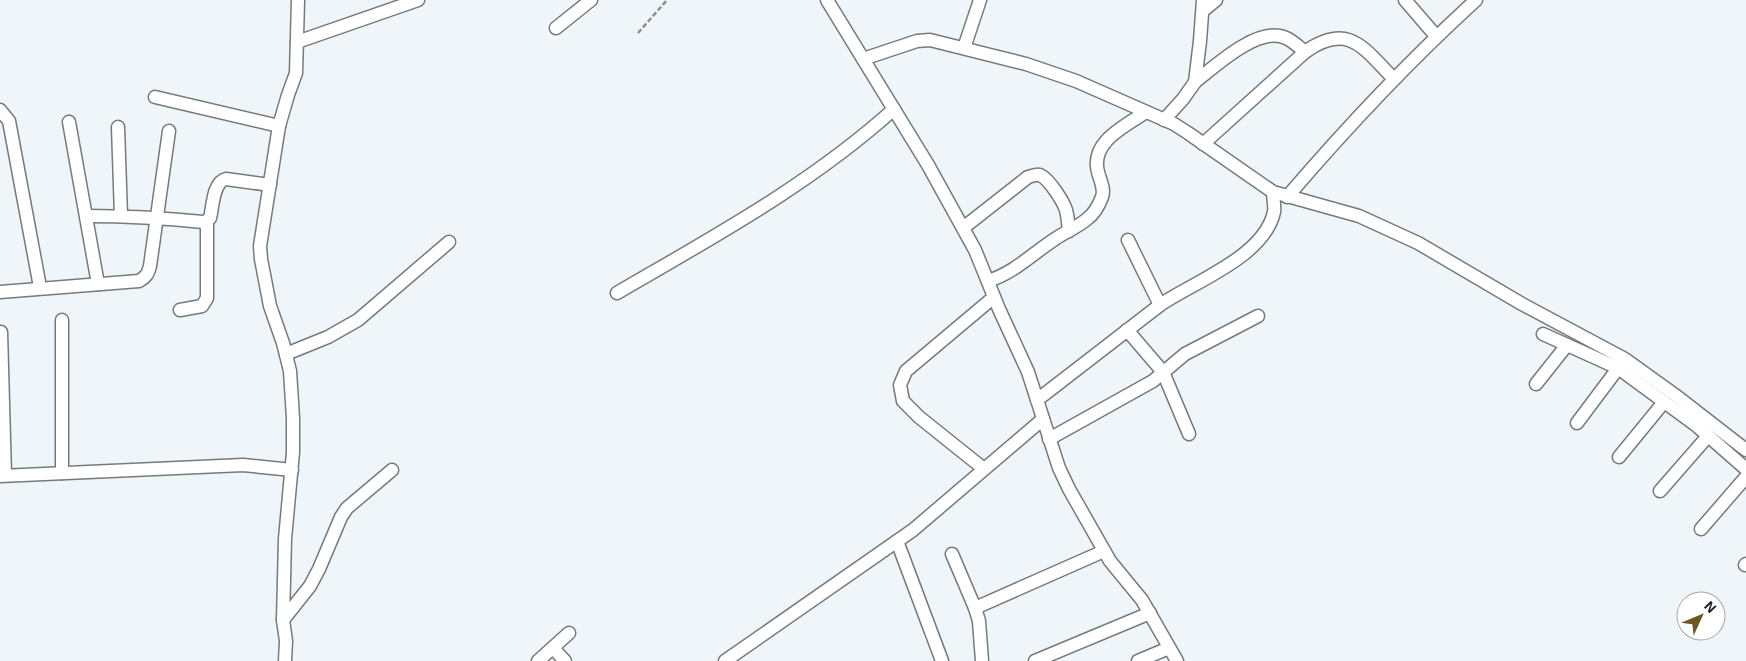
<svg xmlns="http://www.w3.org/2000/svg" width="1746" height="661" font-family="'Exo 2',sans-serif">
	<rect width="100%" height="100%" fill="#eff5f8"/>
	<g fill="none" stroke-linecap="round" stroke-linejoin="round">
		<!-- minor casing -->
		<g stroke="#757a7d" stroke-width="15">
			<g id="minor">
				<polyline points="827,0 928,165 975,250 999,309 1028,372 1059,468 1069,489 1110,561 1142,600 1177,661"/>
				<polyline points="1405,0 1436,36"/>
				<polyline points="1204,10 1216,0"/>
				<polyline points="556,28 591,0"/>
				<polyline points="297,42 418,0"/>
				<polyline points="964,48 980,0"/>
				<polyline points="863,59 917,41 930,40 1026,64 1076,81 1174,124 1188,133 1273,192 1359,216 1418,243 1522,304 1625,359 1675,395 1746,450"/>
				<path d="M1195,82C1215,66 1259,25 1286,38C1293,41 1299,47 1305,52"/>
				<polyline points="155,97 279,126"/>
				<polyline points="0,110 9,121 40,287"/>
				<polyline points="1164,120 1183,99 1195,82 1200,41 1203,0"/>
				<polyline points="69,122 98,284"/>
				<polyline points="118,127 121,216"/>
				<path d="M1203,144L1305,52C1349,21 1364,49 1394,79"/>
				<path d="M1287,197C1347,127 1409,61 1476,0"/>
				<path d="M86,216C125,216 164,218 203,222L207,221L210,218C213,206 213,182 226,179L270,185"/>
				<path d="M963,228L1028,177C1032,176 1036,174 1040,175C1049,179 1063,201 1066,210C1068,217 1068,224 1069,231"/>
				<polyline points="1128,240 1160,305"/>
				<path d="M988,281C1014,273 1032,254 1055,239C1065,232 1078,227 1087,219C1094,214 1099,205 1102,197C1105,189 1100,180 1098,172C1090,142 1125,126 1146,112"/>
				<path d="M0,292L139,281C146,277 148,274 150,266L169,131"/>
				<path d="M617,293C713,237 811,184 894,109"/>
				<polyline points="180,310 202,306 207,298 207,221"/>
				<polyline points="1127,330 1163,372 1189,434"/>
				<polyline points="1,332 5,475"/>
				<polyline points="1543,334 1618,368 1697,426 1746,469"/>
				<polyline points="286,354 328,337 358,320 449,242"/>
				<polyline points="1536,384 1567,345"/>
				<path d="M1037,400L1160,305C1195,281 1264,257 1274,212C1275,206 1273,198 1273,192"/>
				<polyline points="1577,423 1622,363"/>
				<polyline points="1049,439 1153,381 1185,354 1258,316"/>
				<polyline points="1619,457 1664,402"/>
				<polyline points="984,469 919,417 903,401 900,385 906,371 994,297"/>
				<polyline points="62,473 62,320"/>
				<polyline points="0,476 243,465 292,470"/>
				<polyline points="1660,491 1708,436"/>
				<polyline points="1701,529 1746,477"/>
				<polyline points="897,541 942,661"/>
				<polyline points="952,554 975,608 979,621 982,661"/>
				<polyline points="1745,565 1746,564"/>
				<polyline points="975,608 1104,551"/>
				<polyline points="283,620 310,586 319,569 341,517 347,508 392,470"/>
				<polyline points="553,648 565,661"/>
				<polyline points="285,661 286,641 283,620 285,539 293,452 293,418 290,371 283,343 270,306 261,259 260,246 279,126 288,95 296,73 298,0"/>
				<polyline points="538,661 569,633"/>
				<polyline points="725,661 913,530 1043,419"/>
				<polyline points="1035,661 1150,613"/>
				<polyline points="1138,661 1169,648"/>
			</g>
		</g>
		<!-- path -->
		<polyline stroke="#8b8f91" stroke-width="2.5" stroke-dasharray="5 2.5" stroke-linecap="butt" points="638,33 667,0"/>
		<!-- minor -->
		<use href="#minor" stroke="#fff" stroke-width="12"/>
	</g>
	<!-- north arrow -->
	<g transform="translate(1701 616) rotate(46)"><circle r="24" fill="#ffffff" stroke="#a6a7a8"/>
	<path d="M0-4L9 19L0 12L-9 19Z" fill="#6e5627"/>
	<text y="-8" font-size="14" font-weight="bold" text-anchor="middle" fill="#212425">N</text>
	</g>
</svg>
